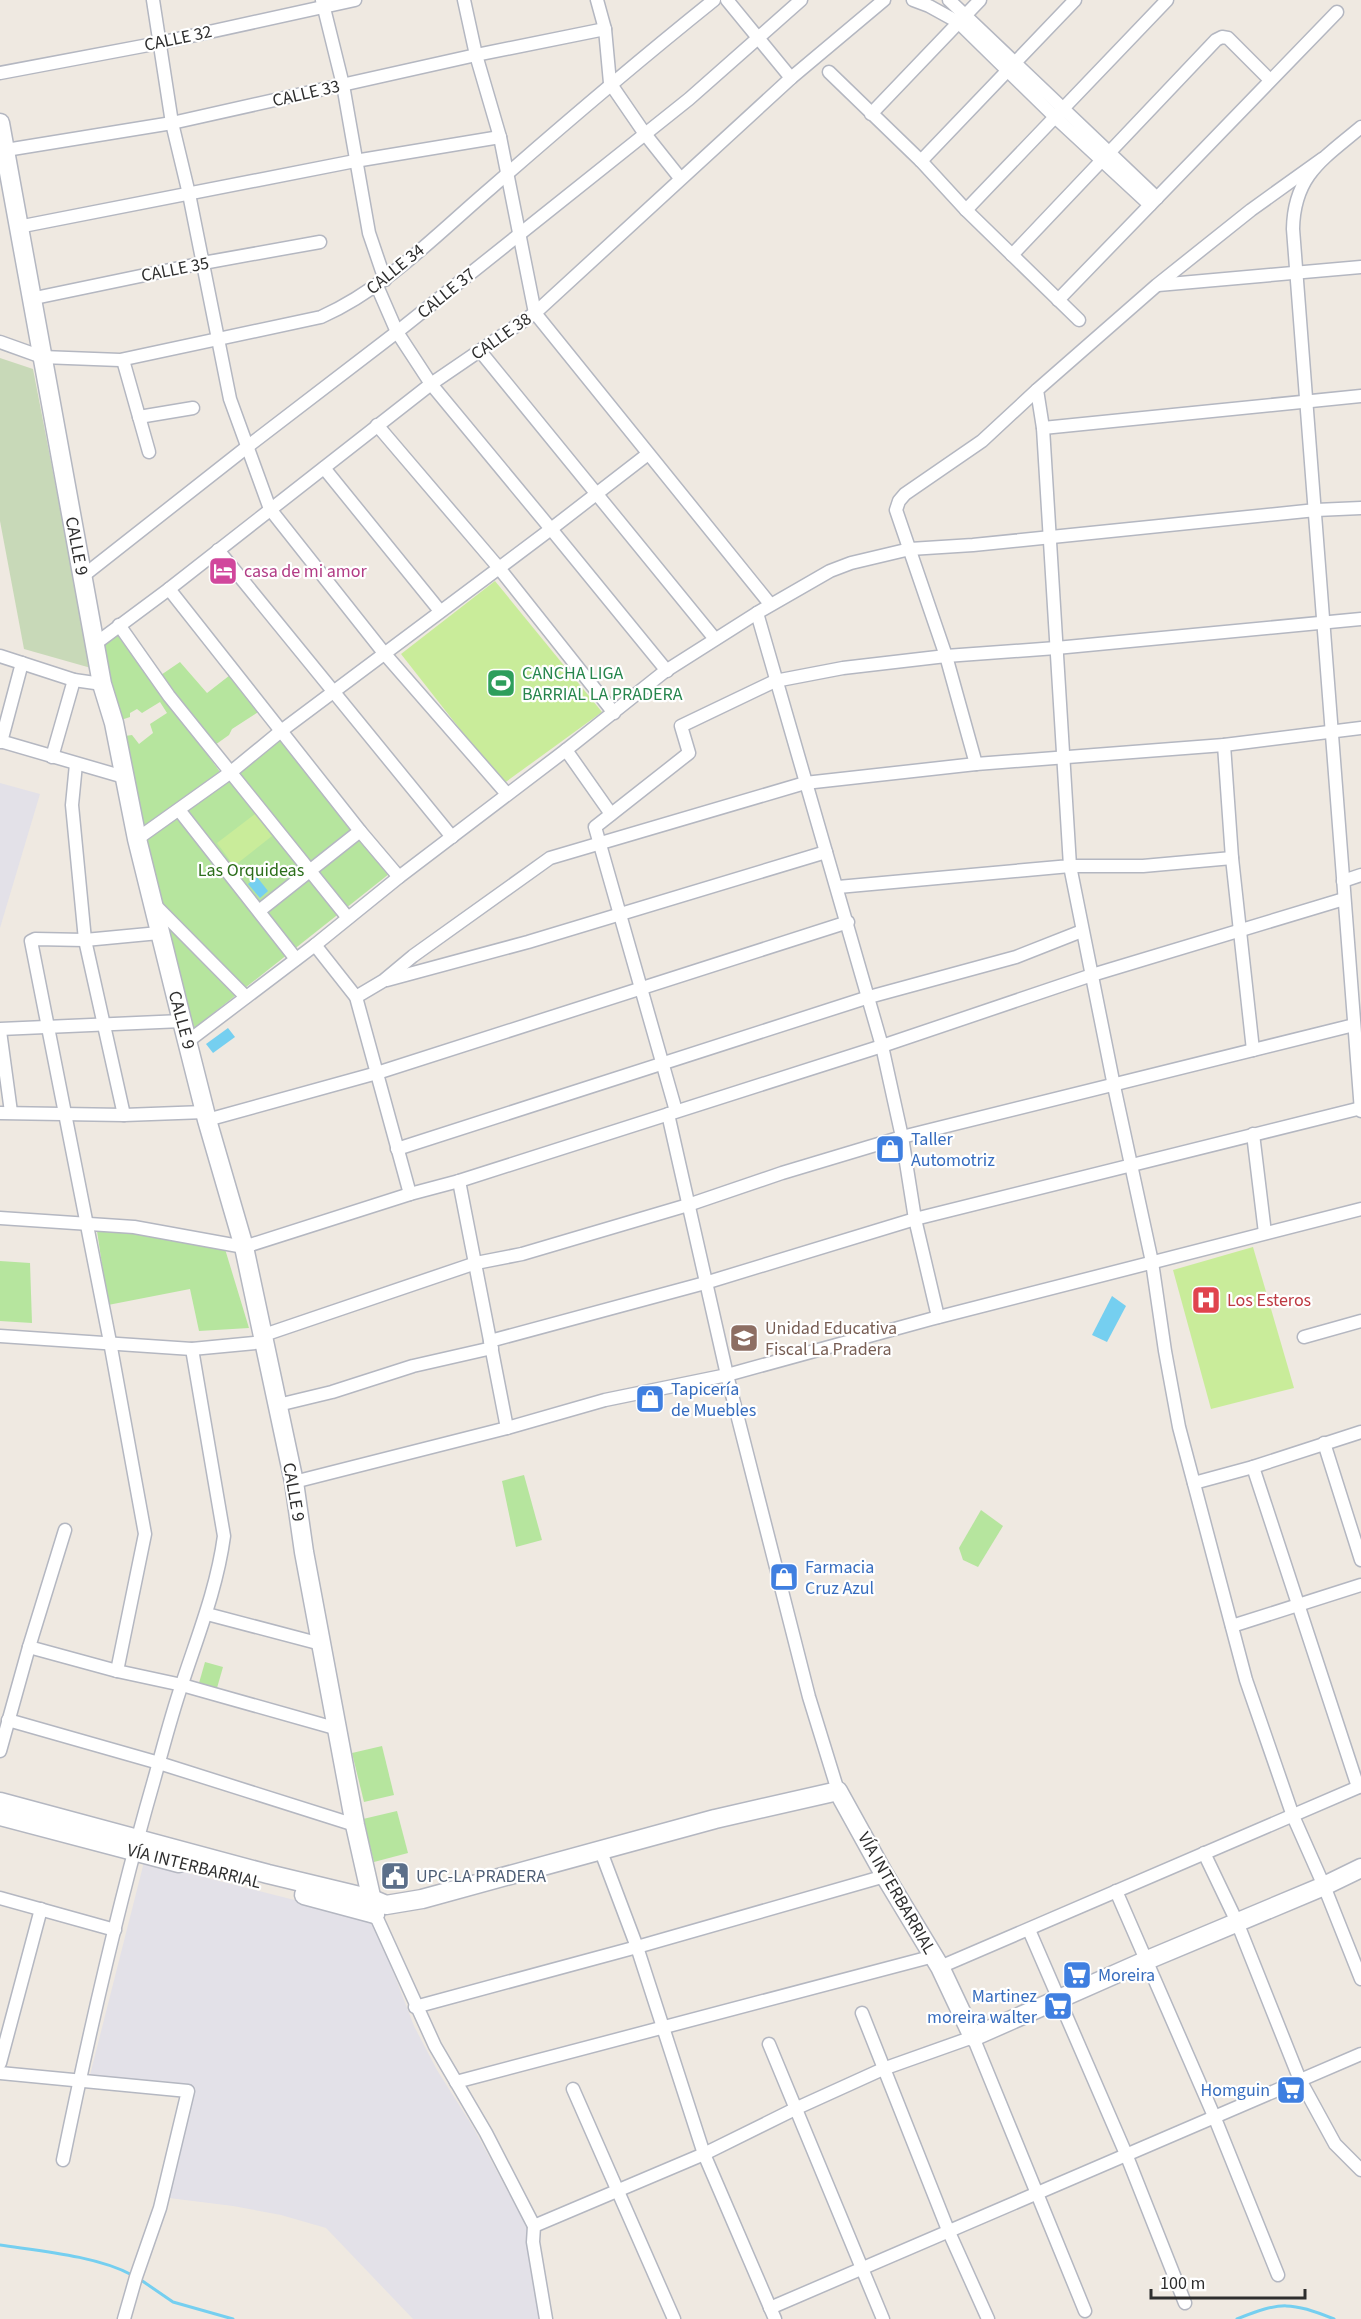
<svg xmlns="http://www.w3.org/2000/svg" width="1361" height="2319" font-family="'Source Sans 3',sans-serif">
	<rect width="100%" height="100%" fill="#efe9e1"/>
	<!-- industrial -->
	<g fill="#e3e1e8">
		<polygon points="0,783 40,794 0,928"/>
		<polygon points="144,1862 370,1919 376,1927 414,2026 437,2070 473,2127 528,2229 541,2319 413,2319 326,2228 281,2215 233,2206 169,2198 193,2086 90,2075"/>
	</g>
	<!-- green -->
	<g fill="#b6e59e" fill-rule="evenodd">
		<path d="M116,629L223,776L140,836L96,647ZM160,702L167,713L150,724L153,733L139,744L132,735L125,736L121,720L130,717V713L137,709L142,713Z"/>
		<polygon points="180,662 207,693 234,672 263,709 232,729 229,735 215,745 158,677"/>
		<polygon points="279,737 389,874 192,1030 145,839"/>
		<polygon points="97,1231 140,1234 225,1249 249,1328 199,1331 190,1289 108,1305"/>
		<polygon points="0,1261 30,1263 32,1323 0,1321"/>
		<polygon points="524,1475 542,1540 516,1547 502,1481"/>
		<polygon points="981,1510 1003,1526 978,1567 963,1560 959,1548"/>
		<polygon points="205,1662 223,1667 217,1688 199,1683"/>
		<polygon points="382,1746 394,1795 364,1802 352,1753"/>
		<polygon points="397,1811 408,1853 374,1862 363,1819"/>
	</g>
	<!-- cemetery -->
	<polygon fill="#c8d9b8" points="0,358 33,369 91,668 24,649 0,521"/>
	<!-- pitch -->
	<g fill="#c9ec9a">
		<polygon points="495,581 602,712 503,784 401,654"/>
		<polygon points="255,814 272,836 234,866 217,843"/>
		<polygon points="1253,1247 1294,1388 1211,1409 1173,1270"/>
	</g>
	<!-- water -->
	<g fill="#75cff0">
		<polygon points="257,877 268,891 260,898 248,884"/>
		<polygon points="228,1028 235,1037 213,1053 206,1044"/>
		<polygon points="1112,1296 1126,1306 1107,1342 1092,1335"/>
	</g>
	<g fill="none" stroke-linecap="round" stroke-linejoin="round">
		<!-- stream -->
		<g stroke="#75cff0" stroke-width="3">
			<path d="M0,2245C40,2251 97,2256 132,2275"/>
			<polyline points="138,2278 173,2302 233,2319"/>
			<path d="M1237,2319C1281,2301 1291,2302 1334,2319"/>
		</g>
		<!-- street casing -->
		<g stroke="#b4b7c1" stroke-width="15">
			<g id="street">
				<polyline points="153,0 172,123 189,194 230,399 270,509 384,653 507,794"/>
				<polyline points="322,0 343,85 369,233 385,280"/>
				<polyline points="464,0 476,55 500,137 535,313 770,604"/>
				<polyline points="597,0 605,29 610,83 645,134 680,178"/>
				<polyline points="727,0 791,78"/>
				<polyline points="913,0 929,6 958,22 1055,117 1150,205"/>
				<polyline points="949,0 1157,198"/>
				<polyline points="829,72 921,161 966,210 1079,320"/>
				<polyline points="0,73 159,43 355,0"/>
				<polyline points="871,114 980,0"/>
				<path d="M1361,127C1323,159 1294,175 1293,229L1361,1111"/>
				<polyline points="6,150 172,123 476,55 605,29"/>
				<polyline points="921,161 1075,0"/>
				<polyline points="966,210 1167,0"/>
				<polyline points="18,227 355,161 500,137"/>
				<polyline points="1012,255 1216,40 1222,37 1228,38 1270,80"/>
				<polyline points="1158,285 1361,267"/>
				<polyline points="377,286 397,332 431,384 551,529 648,454"/>
				<polyline points="30,299 203,263 320,242"/>
				<polyline points="1058,300 1337,12"/>
				<path d="M0,342L42,357L120,360L321,317C386,288 437,234 491,188C564,124 638,61 714,0"/>
				<polyline points="480,351 715,639"/>
				<polyline points="123,360 149,452"/>
				<polyline points="139,417 193,408"/>
				<polyline points="1043,428 1361,396"/>
				<polyline points="324,468 440,611"/>
				<polyline points="218,550 452,837"/>
				<polyline points="83,576 247,447 397,332 689,99 801,0"/>
				<polyline points="169,589 360,831 399,877"/>
				<polyline points="757,613 882,1046 902,1137 915,1219 938,1317"/>
				<polyline points="119,625 169,696 348,918"/>
				<polyline points="95,644 169,589 431,384 535,313 791,78 884,0"/>
				<polyline points="0,656 74,680 102,684"/>
				<polyline points="614,713 499,568 551,529 667,671"/>
				<polyline points="0,741 124,777"/>
				<polyline points="1,742 22,663"/>
				<polyline points="1224,745 1232,858 1253,1050"/>
				<polyline points="566,750 611,814"/>
				<polyline points="52,757 74,680"/>
				<polyline points="76,764 72,805 85,940 124,1115"/>
				<polyline points="976,764 946,656 896,510 899,501 905,494 982,441 1037,390"/>
				<polyline points="179,810 296,959"/>
				<polyline points="137,839 231,772 281,731 499,568 377,425"/>
				<polyline points="1232,858 1143,866 1070,866 1114,1086 1152,1262 1165,1351 1179,1427 1246,1680 1293,1816 1324,1886 1361,1979"/>
				<polyline points="1343,881 1361,875"/>
				<polyline points="838,887 1070,866 1043,428 1037,390 1157,285 1251,210 1322,159"/>
				<polyline points="154,904 246,997"/>
				<polyline points="259,911 360,831"/>
				<polyline points="315,945 356,997 410,1194"/>
				<polyline points="387,980 528,942 826,852"/>
				<polyline points="356,997 383,981 413,956 550,858 805,783 976,764 1224,745 1361,728"/>
				<polyline points="0,1029 182,1021"/>
				<polyline points="0,1031 11,1112"/>
				<polyline points="187,1042 315,945 399,877 566,750 664,672 757,613 830,571 851,563 910,549 973,545 1316,510 1361,508"/>
				<polyline points="676,1111 595,827 689,753 681,726 775,681 843,668 946,656 1056,648 1361,619"/>
				<polyline points="0,1113 124,1115 205,1112"/>
				<polyline points="668,1114 727,1375 809,1697 838,1791"/>
				<polyline points="207,1120 377,1073 848,922"/>
				<polyline points="1253,1134 1265,1233"/>
				<polyline points="397,1149 869,997 1016,957 1082,931"/>
				<polyline points="459,1181 507,1428"/>
				<polyline points="0,1218 134,1227 244,1247 410,1194 459,1181 882,1046 1092,975 1344,899"/>
				<polyline points="264,1335 476,1263 522,1254 688,1205 782,1173 902,1137 1354,1025"/>
				<polyline points="0,1336 192,1349 265,1342"/>
				<polyline points="1304,1337 1361,1321"/>
				<polyline points="490,1341 705,1283 915,1219 1361,1108"/>
				<polyline points="278,1405 332,1392 413,1366 492,1348"/>
				<polyline points="1324,1443 1361,1560"/>
				<polyline points="1253,1467 1358,1787"/>
				<polyline points="294,1482 507,1428 605,1400 727,1375 931,1319 1361,1209"/>
				<polyline points="1194,1483 1253,1467 1361,1432"/>
				<polyline points="207,1614 321,1644"/>
				<polyline points="1232,1626 1361,1585"/>
				<polyline points="29,1647 117,1671 182,1685 338,1729"/>
				<polyline points="117,1671 145,1534 110,1342 31,941 35,939 85,940 159,933"/>
				<polyline points="8,1720 159,1763 355,1825"/>
				<polyline points="0,1751 29,1647 65,1530"/>
				<polyline points="600,1849 637,1947 704,2154 775,2319"/>
				<polyline points="1204,1853 1237,1922 1300,2080 1335,2144 1361,2170"/>
				<polyline points="1116,1891 1214,2116 1278,2275"/>
				<polyline points="0,1898 115,1930"/>
				<polyline points="375,1914 435,2046 486,2133 534,2226 533,2242 546,2319"/>
				<polyline points="1029,1930 1126,2154 1185,2303"/>
				<polyline points="940,1967 1361,1786"/>
				<polyline points="415,2007 637,1947 885,1876"/>
				<polyline points="862,2013 948,2230 988,2319"/>
				<polyline points="769,2044 883,2319"/>
				<polyline points="0,2063 41,1909"/>
				<polyline points="0,2073 188,2091 160,2208 136,2277 124,2319"/>
				<polyline points="456,2082 934,1956"/>
				<polyline points="573,2089 674,2319"/>
				<path d="M63,2160C89,2033 118,1905 154,1780C163,1748 171,1716 182,1684C198,1635 217,1588 224,1536L192,1349"/>
				<polyline points="534,2226 704,2154 797,2108 883,2069 973,2037 1085,2311"/>
				<polyline points="770,2308 1361,2054"/>
			</g>
		</g>
		<!-- secondary casing -->
		<g stroke="#b4b7c1" stroke-width="21">
			<g id="secondary">
				<polyline points="0,123 102,684 114,723 137,839 182,1021 207,1120 244,1247 294,1482 304,1552 355,1825 375,1914"/>
				<polyline points="0,1802 268,1874 372,1899 386,1905 422,1899 715,1819 838,1791 885,1876 940,1967 973,2037 1145,1961 1324,1886 1361,1868"/>
				<polyline points="0,1816 179,1863"/>
				<polyline points="304,1895 375,1914"/>
			</g>
		</g>
		<!-- street -->
		<use href="#street" stroke="#fff" stroke-width="12"/>
		<!-- secondary -->
		<use href="#secondary" stroke="#fff" stroke-width="18"/>
	</g>
	<!-- icons -->
	<defs>
		<g id="hotel-square" transform="scale(1.5)"><rect x="-9" y="-9" width="18" height="18" rx="4" fill="#d1479c" stroke="#fff"/><path d="M-6-4.5h1.5V1H6V5H4.5V3h-9V5H-6ZM-4 0a1.8 1.8 0 1 1 3.6 0ZM.5 0V-2.5h3Q6-2.5 6 0Z" fill="#fff"/></g>
		<g id="stadium-square" transform="scale(1.5)"><rect x="-9" y="-9" width="18" height="18" rx="4" fill="#2e9e5b" stroke="#fff"/><path d="M0-5a6.5 5 0 1 0 0 10a6.5 5 0 1 0 0-10ZM-3.5-1.8h7v3.6h-7Z" fill="#fff"/></g>
		<g id="shop-square" transform="scale(1.5)"><rect x="-9" y="-9" width="18" height="18" rx="4" fill="#3f7fe0" stroke="#fff"/><path d="M-5-2.5h2.3a2.7 3.5 0 0 1 5.4 0H5L5.5 6h-11ZM-1.5-2.5h3a1.5 2.3 0 0 0-3 0Z" fill="#fff"/></g>
		<g id="hospital-square" transform="scale(1.5)"><rect x="-9" y="-9" width="18" height="18" rx="4" fill="#e0444e" stroke="#fff"/><path d="M-5-5h3v3.5h4V-5h3V5h-3V1.5h-4V5h-3Z" fill="#fff"/></g>
		<g id="school-square" transform="scale(1.5)"><rect x="-9" y="-9" width="18" height="18" rx="4" fill="#8d6e63" stroke="#fff"/><path d="M0-5L7-2L0 1L-7-2ZM-4 1L0 2.5L4 1V4Q0 6-4 4Z" fill="#fff"/></g>
		<g id="civic-square" transform="scale(1.5)"><rect x="-9" y="-9" width="18" height="18" rx="4" fill="#5c6f8a" stroke="#fff"/><path d="M-.6-6.5H3V-4.5H.6V-3L4-1V1h2V6H-6V1h2V-1L-.6-3ZM-1.2 2.5V6h2.4V2.5Z" fill="#fff"/></g>
		<g id="supermarket-square" transform="scale(1.5)"><rect x="-9" y="-9" width="18" height="18" rx="4" fill="#3f7fe0" stroke="#fff"/><path d="M-6-5.5h2.5l.6 2H6L4.5 2H-2.5L-4.4-4H-6ZM-1.5 3.2a1.3 1.3 0 1 0 .1 0ZM3 3.2a1.3 1.3 0 1 0 .1 0Z" fill="#fff"/></g>
	</defs>
	<g fill-rule="evenodd">
		<use href="#hotel-square" x="223" y="571"/>
		<use href="#stadium-square" x="501" y="683"/>
		<use href="#shop-square" x="890" y="1149"/>
		<use href="#hospital-square" x="1206" y="1300"/>
		<use href="#school-square" x="744" y="1338"/>
		<use href="#shop-square" x="650" y="1399"/>
		<use href="#shop-square" x="784" y="1577"/>
		<use href="#civic-square" x="395" y="1876"/>
		<use href="#supermarket-square" x="1077" y="1975"/>
		<use href="#supermarket-square" x="1058" y="2006"/>
		<use href="#supermarket-square" x="1291" y="2090"/>
	</g>
	<g text-anchor="middle" stroke-width="4.5" stroke-linejoin="round" paint-order="stroke">
		<!-- street labels -->
		<g font-size="18" fill="#2e2e2e" stroke="#fff">
			<text transform="translate(178 38) rotate(-12)" y="6">CALLE 32</text>
			<text transform="translate(306 93) rotate(-13)" y="6">CALLE 33</text>
			<text transform="translate(175 269) rotate(-11)" y="6">CALLE 35</text>
			<text transform="translate(395 269) rotate(-39)" y="6">CALLE 34</text>
			<text transform="translate(446 293) rotate(-39)" y="6">CALLE 37</text>
			<text transform="translate(501 336) rotate(-35)" y="6">CALLE 38</text>
			<text transform="translate(77 546) rotate(79)" y="6">CALLE 9</text>
			<text transform="translate(182 1020) rotate(75)" y="6">CALLE 9</text>
			<text transform="translate(294 1492) rotate(80)" y="6">CALLE 9</text>
			<text transform="translate(194 1866) rotate(14)" y="6">VÍA INTERBARRIAL</text>
			<text transform="translate(897 1893) rotate(60)" y="6">VÍA INTERBARRIAL</text>
		</g>
		<!-- hotel labels -->
		<g font-size="18" fill="#b23c85" stroke="#fff" text-anchor="start">
			<text x="244" y="577">casa de mi amor</text>
		</g>
		<!-- leisure labels -->
		<g font-size="18" fill="#27864d" stroke="#fff" text-anchor="start">
			<text x="522" y="679">CANCHA LIGA<tspan x="522" dy="21">BARRIAL LA PRADERA</tspan></text>
		</g>
		<!-- park labels -->
		<g font-size="18" fill="#2c6e1b" stroke="#fff">
			<text x="251" y="876">Las Orquideas</text>
		</g>
		<!-- shop labels -->
		<g font-size="18" fill="#366cbe" stroke="#fff" text-anchor="start">
			<text x="911" y="1145">Taller<tspan x="911" dy="21">Automotriz</tspan></text>
			<text x="671" y="1395">Tapicería<tspan x="671" dy="21">de Muebles</tspan></text>
			<text x="805" y="1573">Farmacia<tspan x="805" dy="21">Cruz Azul</tspan></text>
			<text x="1098" y="1981">Moreira</text>
			<text x="1037" y="2002" text-anchor="end">Martinez<tspan x="1037" dy="21">moreira walter</tspan></text>
			<text x="1270" y="2096" text-anchor="end">Homguin</text>
		</g>
		<!-- health labels -->
		<g font-size="18" fill="#be3a42" stroke="#fff" text-anchor="start">
			<text x="1227" y="1306">Los Esteros</text>
		</g>
		<!-- education labels -->
		<g font-size="18" fill="#785e54" stroke="#fff" text-anchor="start">
			<text x="765" y="1334">Unidad Educativa<tspan x="765" dy="21">Fiscal La Pradera</tspan></text>
		</g>
		<!-- service labels -->
		<g font-size="18" fill="#4e5e75" stroke="#fff" text-anchor="start">
			<text x="416" y="1882">UPC-LA PRADERA</text>
		</g>
	</g>
	<!-- scale -->
	<path d="M1151 2289v9h154v-9" fill="none" stroke="#2e2e2e" stroke-width="3"/>
	<text x="1160" y="2289" font-size="18" fill="#2e2e2e" stroke="#ffffff" stroke-width="4.5" paint-order="stroke">100 m</text>
</svg>
